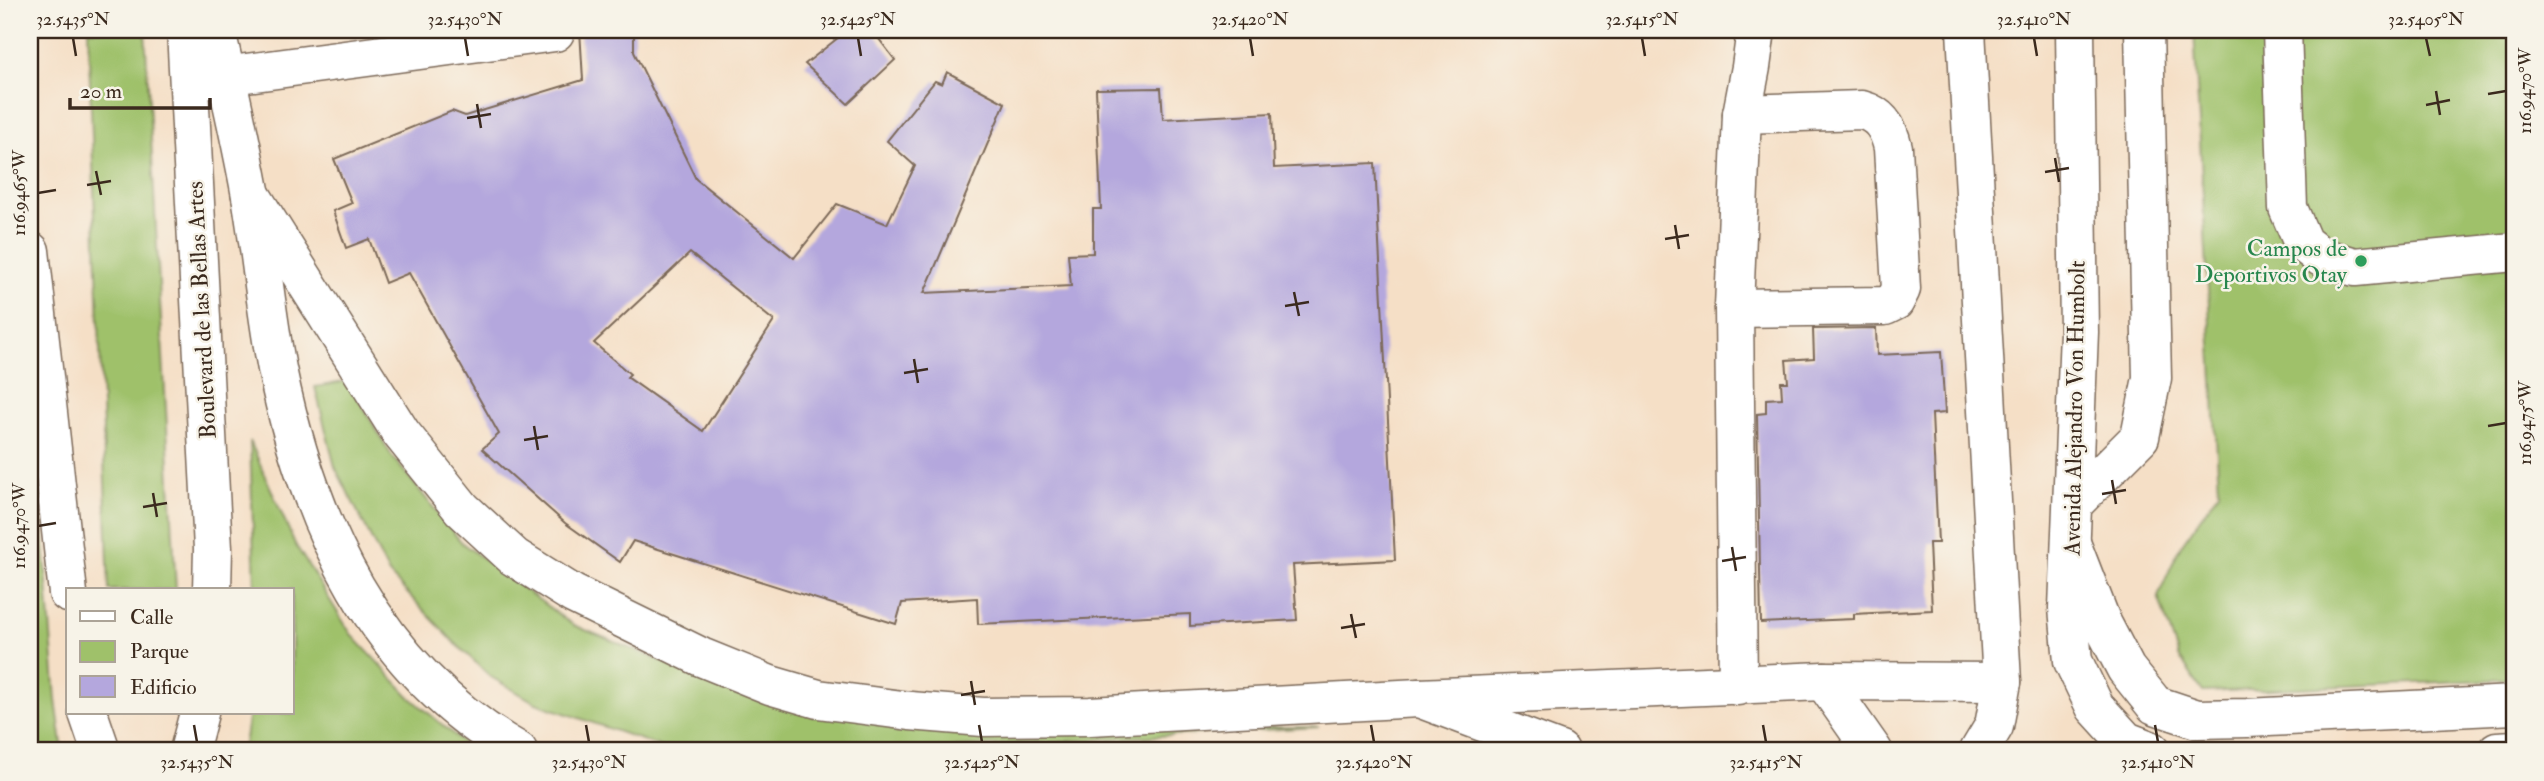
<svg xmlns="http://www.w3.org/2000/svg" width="2544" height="781" font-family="'IM FELL Double Pica',serif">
	<rect width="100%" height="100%" fill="#f7f3e8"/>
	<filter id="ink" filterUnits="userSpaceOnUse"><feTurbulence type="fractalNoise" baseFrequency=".0143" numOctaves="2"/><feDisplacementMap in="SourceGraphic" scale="14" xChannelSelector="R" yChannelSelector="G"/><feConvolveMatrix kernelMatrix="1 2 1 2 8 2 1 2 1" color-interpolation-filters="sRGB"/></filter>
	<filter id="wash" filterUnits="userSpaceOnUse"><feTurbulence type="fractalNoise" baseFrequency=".00686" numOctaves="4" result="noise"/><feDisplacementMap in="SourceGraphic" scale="28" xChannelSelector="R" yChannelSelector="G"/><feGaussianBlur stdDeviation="1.57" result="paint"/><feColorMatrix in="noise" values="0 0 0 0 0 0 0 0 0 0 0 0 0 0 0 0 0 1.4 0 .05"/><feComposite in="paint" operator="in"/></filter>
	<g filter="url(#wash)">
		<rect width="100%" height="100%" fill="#f5dfc6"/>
		<!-- green -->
		<g fill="#9fc16a" stroke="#6d7644" stroke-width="2">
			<polygon points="88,30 145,30 176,590 109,590"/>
			<polygon points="2194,30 2514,30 2514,679 2203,692 2179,657 2158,596 2180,547 2219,492"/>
			<polygon points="348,381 391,455 462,543 573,625 723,686 949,728 1319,727 891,751 709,751 662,747 536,703 491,677 454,642 389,574 335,467 315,387"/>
			<polygon points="34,412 56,700 63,751 30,751 30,486"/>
			<polygon points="250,441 295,544 351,634 411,698 473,751 243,751 249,713 292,713 292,590 255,590"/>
		</g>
		<g id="blocks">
			<!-- building -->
			<g fill="#b4a7dd" fill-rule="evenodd">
				<path d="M580,30H634V52L696,179L794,258L837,204L887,224L915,166L887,141L935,81L942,84L947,72L1005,103L924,293L1071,286L1068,254L1093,253V209H1101L1096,89L1161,88L1163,119L1272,113L1274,168L1375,163L1395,560L1293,565L1297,620L1190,626V614L978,624L977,598L902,603L896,624L633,541L620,562L565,523L482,449L499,434L409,273L385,283L369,239L346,248L333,211L352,203L334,159L452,111L465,116L583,80ZM690,253L774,321L703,431L627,377L630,374L594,343Z"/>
				<polygon points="848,30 872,30 895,60 848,104 805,64"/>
				<polygon points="1876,328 1877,355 1941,352 1945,413 1932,414 1938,543 1929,543 1932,610 1854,614 1854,619 1761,623 1757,414 1766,413 1766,399 1782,398 1781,382 1788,382 1786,360 1814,358 1813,329"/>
			</g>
		</g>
	</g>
	<g filter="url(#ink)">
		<use href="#blocks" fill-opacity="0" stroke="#7c6959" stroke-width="2"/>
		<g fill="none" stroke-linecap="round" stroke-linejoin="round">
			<!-- minor casing -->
			<g stroke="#7c6959" stroke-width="41">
				<g id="minor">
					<polyline points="2282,30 2288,208 2303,243 2321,257 2355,267 2514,252"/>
					<polyline points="194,80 555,32"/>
					<polyline points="251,195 401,433 462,509 514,557 573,594 701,657 770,685 818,699 910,711 983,717 1090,716 1419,698 1824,681 2002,682"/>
					<path d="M1734,308L1885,306L1895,301L1901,289L1893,148C1889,129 1881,115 1862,110L1742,114"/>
					<polyline points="2074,503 2140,437 2152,378 2144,30"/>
					<polyline points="1738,686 1734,308 1742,114 1751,67 1756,30"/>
				</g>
			</g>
			<!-- major casing -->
			<g stroke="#7c6959" stroke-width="41">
				<g id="major">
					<polyline points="186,30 213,549 212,590"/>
					<polyline points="1966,30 2002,682 1994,726 1979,751"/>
					<polyline points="2075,30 2079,332 2068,608 2073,661 2095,707 2126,741 2152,751"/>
					<polyline points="30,251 68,593"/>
					<polyline points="88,713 101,751"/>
					<polyline points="189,751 199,713"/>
				</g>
			</g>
			<!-- highway casing -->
			<g stroke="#7c6959" stroke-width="41">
				<g id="highway">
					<path d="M216,30C228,85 241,140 251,196C261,253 266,312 277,369C309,524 375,670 518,751"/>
					<polyline points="2071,543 2102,623 2126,669 2155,705 2197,719 2247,718 2514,705"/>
					<polyline points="1824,681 1873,751"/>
					<polyline points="1419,698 1560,751"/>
					<polyline points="2497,751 2514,750"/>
				</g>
			</g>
			<!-- minor -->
			<use href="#minor" stroke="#fff" stroke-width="38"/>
			<!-- major -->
			<use href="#major" stroke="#fff" stroke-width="38"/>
			<!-- highway -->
			<use href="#highway" stroke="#fff" stroke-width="38"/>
		</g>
	</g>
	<!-- ticks -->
	<path fill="none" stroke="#3b2a1e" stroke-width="2.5" d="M73,38L76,56M465,38L468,56M858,38L861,56M1250,38L1253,56M1642,38L1645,56M2034,38L2037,56M2426,38L2430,56M2436,91L2440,115M2488,94L2506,91M477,104L481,128M2426,105L2450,100M467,118L491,114M2055,158L2059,182M96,171L101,195M2045,172L2069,168M87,185L111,181M38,193L56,190M1675,225L1679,249M1665,239L1689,235M1294,292L1299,316M1285,306L1309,302M914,359L918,383M904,373L928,369M534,426L538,450M2488,426L2506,423M524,440L548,436M2112,480L2116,504M153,493L157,517M2102,494L2126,490M143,507L167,503M38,526L56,523M1732,547L1736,571M1722,561L1746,557M1351,614L1356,638M1341,628L1365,624M971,681L975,705M961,695L985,691M194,725L197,742M586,725L589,742M979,725L982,742M1371,725L1374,742M1763,725L1766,742M2155,725L2158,742"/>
	<!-- markers -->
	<circle fill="#2e9e5b" stroke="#f7f3e8" stroke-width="2.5" cx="2361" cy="261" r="7"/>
	<g text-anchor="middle" stroke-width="5" stroke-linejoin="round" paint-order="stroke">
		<!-- leisure labels -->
		<g font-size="23" fill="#27864d" stroke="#f7f3e8" text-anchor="end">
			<text x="2347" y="256">Campos de<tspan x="2347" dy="26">Deportivos Otay</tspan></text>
		</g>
		<!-- street labels -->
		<g font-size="23" fill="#3b2a1e" stroke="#f7f3e8">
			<text transform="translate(201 310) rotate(-93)" y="8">Boulevard de las Bellas Artes</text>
			<text transform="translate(2074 408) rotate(-89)" y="8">Avenida Alejandro Von Humbolt</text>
		</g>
	</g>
	<!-- margin -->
	<rect width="2544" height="781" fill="none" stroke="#f7f3e8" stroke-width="77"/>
	<!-- legend -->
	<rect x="66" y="588" width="228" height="126" fill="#f7f3e8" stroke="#aca397" stroke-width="2"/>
	<rect x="80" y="611" width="35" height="10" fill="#ffffff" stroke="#aca397" stroke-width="2"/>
	<text x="130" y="624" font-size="21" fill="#3b2a1e">Calle</text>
	<rect x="80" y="641" width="35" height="21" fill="#9fc16a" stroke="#aca397" stroke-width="2"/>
	<text x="130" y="658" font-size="21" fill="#3b2a1e">Parque</text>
	<rect x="80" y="676" width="35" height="21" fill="#b4a7dd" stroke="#aca397" stroke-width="2"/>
	<text x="130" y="694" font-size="21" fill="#3b2a1e">Edificio</text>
	<!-- scale -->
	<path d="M70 98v10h140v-10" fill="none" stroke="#3b2a1e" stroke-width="3.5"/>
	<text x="80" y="98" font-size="21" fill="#3b2a1e" stroke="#f7f3e8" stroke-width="5" paint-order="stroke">20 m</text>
	<rect x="38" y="38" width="2468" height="704" fill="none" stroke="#3b2a1e" stroke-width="2.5"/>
	<g font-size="18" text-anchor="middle" fill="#3b2a1e">
		<text x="73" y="25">32.5435°N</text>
		<text x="465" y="25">32.5430°N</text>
		<text x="858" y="25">32.5425°N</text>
		<text x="1250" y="25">32.5420°N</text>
		<text x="1642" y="25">32.5415°N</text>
		<text x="2034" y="25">32.5410°N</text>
		<text x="2426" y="25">32.5405°N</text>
		<text transform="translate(2525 91) rotate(-90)" y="6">116.9470°W</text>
		<text transform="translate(19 193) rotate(-90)" y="6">116.9465°W</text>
		<text transform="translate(2525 423) rotate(-90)" y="6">116.9475°W</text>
		<text transform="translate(19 526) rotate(-90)" y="6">116.9470°W</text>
		<text x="197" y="768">32.5435°N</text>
		<text x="589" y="768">32.5430°N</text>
		<text x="982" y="768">32.5425°N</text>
		<text x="1374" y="768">32.5420°N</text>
		<text x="1766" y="768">32.5415°N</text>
		<text x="2158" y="768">32.5410°N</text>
	</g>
</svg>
